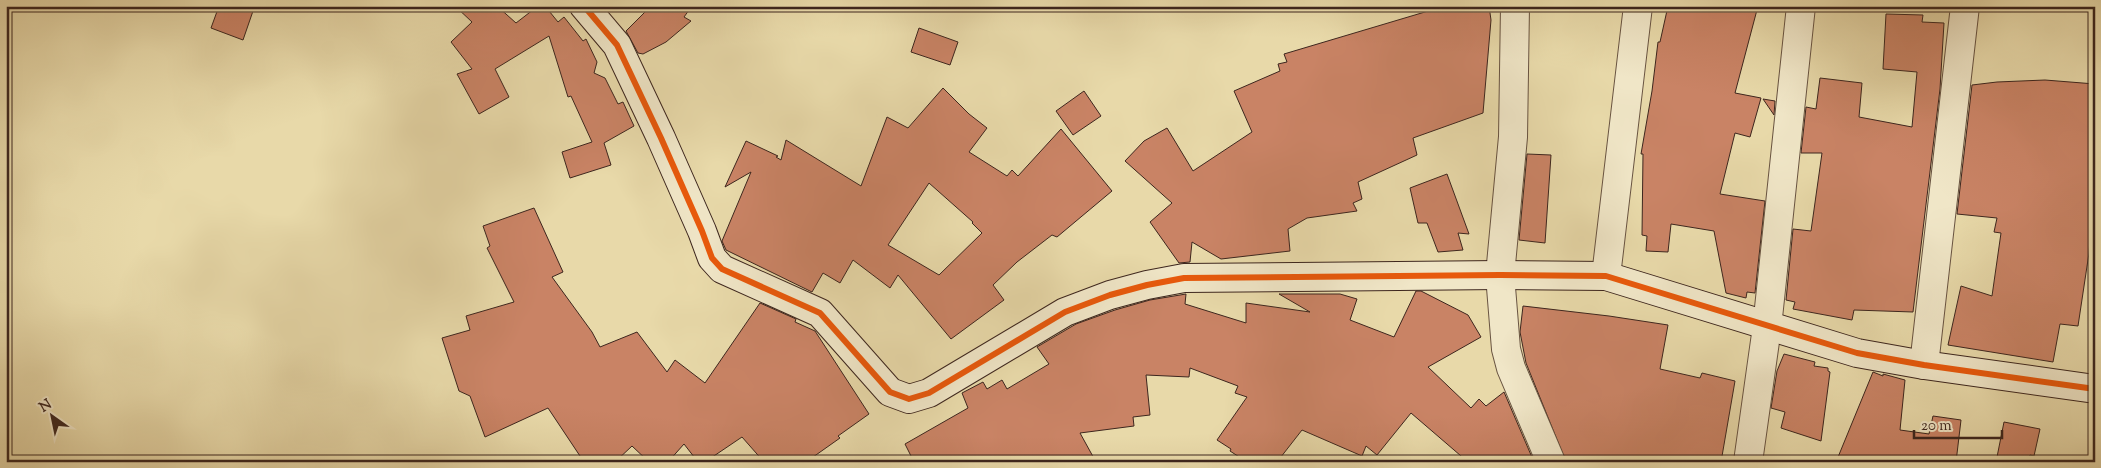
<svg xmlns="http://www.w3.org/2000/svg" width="2101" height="468" font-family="'Sorts Mill Goudy',serif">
	<rect width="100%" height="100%" fill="#e8d9a9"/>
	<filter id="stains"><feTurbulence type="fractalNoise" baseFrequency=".004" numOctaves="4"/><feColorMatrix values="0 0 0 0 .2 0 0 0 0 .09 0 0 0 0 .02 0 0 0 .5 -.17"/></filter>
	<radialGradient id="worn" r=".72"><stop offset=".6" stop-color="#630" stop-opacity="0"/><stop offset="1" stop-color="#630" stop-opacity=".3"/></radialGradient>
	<!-- building -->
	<g fill="#c98365" stroke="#3d261e" fill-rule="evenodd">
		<polygon points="219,6 235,6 253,11 243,40 211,28"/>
		<polygon points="455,6 497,6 516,23 538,6 545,6 558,22 564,17 583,41 586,39 597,62 594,73 605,78 618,104 623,102 634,126 604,143 611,165 570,178 562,152 592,142 571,96 568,97 549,36 495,69 509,97 479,114 457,74 472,69 451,42 472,22"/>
		<polygon points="651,6 692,6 684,17 691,21 666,42 643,54 638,53 626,31"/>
		<polygon points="1445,6 1489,6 1491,20 1483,113 1413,138 1417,155 1358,182 1362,199 1353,203 1357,211 1307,218 1288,229 1290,251 1221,259 1192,242 1190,262 1179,263 1150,222 1172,203 1125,161 1144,141 1167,128 1193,171 1252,132 1234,91 1280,71 1278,64 1287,62 1284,54"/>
		<polygon points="1668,6 1758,6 1735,93 1761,98 1750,137 1735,133 1720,194 1765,201 1755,293 1747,292 1746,298 1726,293 1714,231 1671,224 1668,252 1646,251 1647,236 1642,235 1643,154 1641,154 1652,91 1658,42 1660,42"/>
		<polygon points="1886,14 1923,15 1922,22 1944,23 1940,89 1913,312 1854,310 1852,320 1793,309 1795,302 1786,300 1793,229 1811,231 1822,153 1801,153 1806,107 1816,109 1820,78 1862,83 1859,117 1912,127 1917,72 1883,69"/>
		<polygon points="919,28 958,42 950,65 911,52"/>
		<polygon points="2045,80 2095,84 2095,167 2089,253 2078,326 2060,324 2053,362 1948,345 1961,286 1992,296 2001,233 1994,232 1997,218 1957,214 1972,85 1997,82"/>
		<path d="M943,88L969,114L987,128L969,152L1007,176L1012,170L1018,176L1061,129L1112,191L1057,237L1052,235L1017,262L993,285L1004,300L951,339L898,275L890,288L853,260L840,283L823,273L812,292L726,250L722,241L751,172L725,187L746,141L778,156L776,157L781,160L786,140L861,186L887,117L908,128ZM929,183L973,222L972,223L982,233L939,275L888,245Z"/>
		<polygon points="1084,91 1101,116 1073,135 1056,111"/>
		<polygon points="1763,99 1775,101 1774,115"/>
		<polygon points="1527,154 1551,155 1545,243 1519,240"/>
		<polygon points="1447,174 1469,234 1458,233 1463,250 1438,252 1427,223 1418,223 1410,188"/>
		<polygon points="534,208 563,272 552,277 592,332 600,347 637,332 667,372 675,360 705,383 760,303 796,319 795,322 815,331 869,414 838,436 840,438 806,462 764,462 742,437 705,462 698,462 684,444 668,462 649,462 632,446 615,462 584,462 548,408 485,437 470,396 459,391 442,338 470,330 466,316 514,302 487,248 490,246 483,226"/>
		<polygon points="1416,291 1421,291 1468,315 1481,337 1428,367 1471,408 1479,399 1486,406 1504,392 1534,462 1468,462 1411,413 1377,455 1366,446 1362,456 1302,430 1277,462 1247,462 1230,451 1231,449 1217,440 1247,397 1235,393 1238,386 1190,368 1189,377 1146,375 1150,415 1133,417 1134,426 1080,433 1096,462 914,462 905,444 968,408 962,393 983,382 987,389 1002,380 1007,389 1049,364 1037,347 1076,324 1115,310 1150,300 1186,294 1185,304 1246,323 1246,303 1310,312 1279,294 1340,294 1357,299 1350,320 1394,337"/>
		<polygon points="1523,306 1609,316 1668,325 1660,369 1700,378 1702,373 1735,381 1721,462 1566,462 1526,363 1520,332"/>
		<polygon points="1784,354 1815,362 1814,366 1828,368 1828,371 1830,372 1821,441 1781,428 1785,412 1771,408 1777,371"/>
		<polygon points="1873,372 1883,376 1883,374 1905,380 1900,430 1929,434 1933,416 1961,420 1956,462 1836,462"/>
		<polygon points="2004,422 2040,429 2034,456 2030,455 2028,462 1996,462"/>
	</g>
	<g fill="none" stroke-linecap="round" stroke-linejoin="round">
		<!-- street casing -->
		<g stroke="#685341" stroke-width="30">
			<g id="street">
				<polyline points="1515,6 1513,137 1500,275 1506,349 1511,368 1551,462"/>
				<polyline points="1606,276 1638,6"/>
				<polyline points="1924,365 1965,6"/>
				<polyline points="1748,462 1767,327 1801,6"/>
			</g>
		</g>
		<!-- secondary casing -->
		<g stroke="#3d261e" stroke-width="30">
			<polyline id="secondary" points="584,6 617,45 661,138 702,231 712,258 722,269 820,313 890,392 909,399 929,393 1065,312 1110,295 1147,285 1184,278 1500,275 1606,276 1857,353 1924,365 2095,389"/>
		</g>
		<!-- street -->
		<use href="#street" stroke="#f0e6c7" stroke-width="28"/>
		<!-- secondary -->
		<use href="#secondary" stroke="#f0e6c7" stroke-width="28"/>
		<!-- cycleway casing -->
		<g stroke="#f0e6c7" stroke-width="9">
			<polyline id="cycleway" points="584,6 617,45 661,138 702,231 712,258 722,269 820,313 890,392 909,399 929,393 1065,312 1110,295 1147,285 1184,278 1500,275 1606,276 1857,353 1924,365 2095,389"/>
		</g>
		<!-- cycleway -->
		<use href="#cycleway" stroke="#e8590c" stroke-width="6"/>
	</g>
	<!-- margin -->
	<rect width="2101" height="468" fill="none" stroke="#e8d9a9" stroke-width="25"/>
	<rect x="8" y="8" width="2086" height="453" fill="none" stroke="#3d261e" stroke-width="2.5"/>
	<rect x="12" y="12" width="2076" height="443" fill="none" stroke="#3d261e"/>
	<!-- north arrow -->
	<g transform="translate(52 416) rotate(327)" stroke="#f0e6c7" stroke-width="4" paint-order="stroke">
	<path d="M0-4L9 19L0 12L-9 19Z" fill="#3d261e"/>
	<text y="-8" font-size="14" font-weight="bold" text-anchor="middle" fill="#3d261e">N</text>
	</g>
	<!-- scale -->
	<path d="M1914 430v8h88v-8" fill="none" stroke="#3d261e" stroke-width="2.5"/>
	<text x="1921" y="430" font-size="15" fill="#3d261e" stroke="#f0e6c7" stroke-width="4" paint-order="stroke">20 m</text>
	<rect width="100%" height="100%" filter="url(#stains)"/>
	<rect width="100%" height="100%" fill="url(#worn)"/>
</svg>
